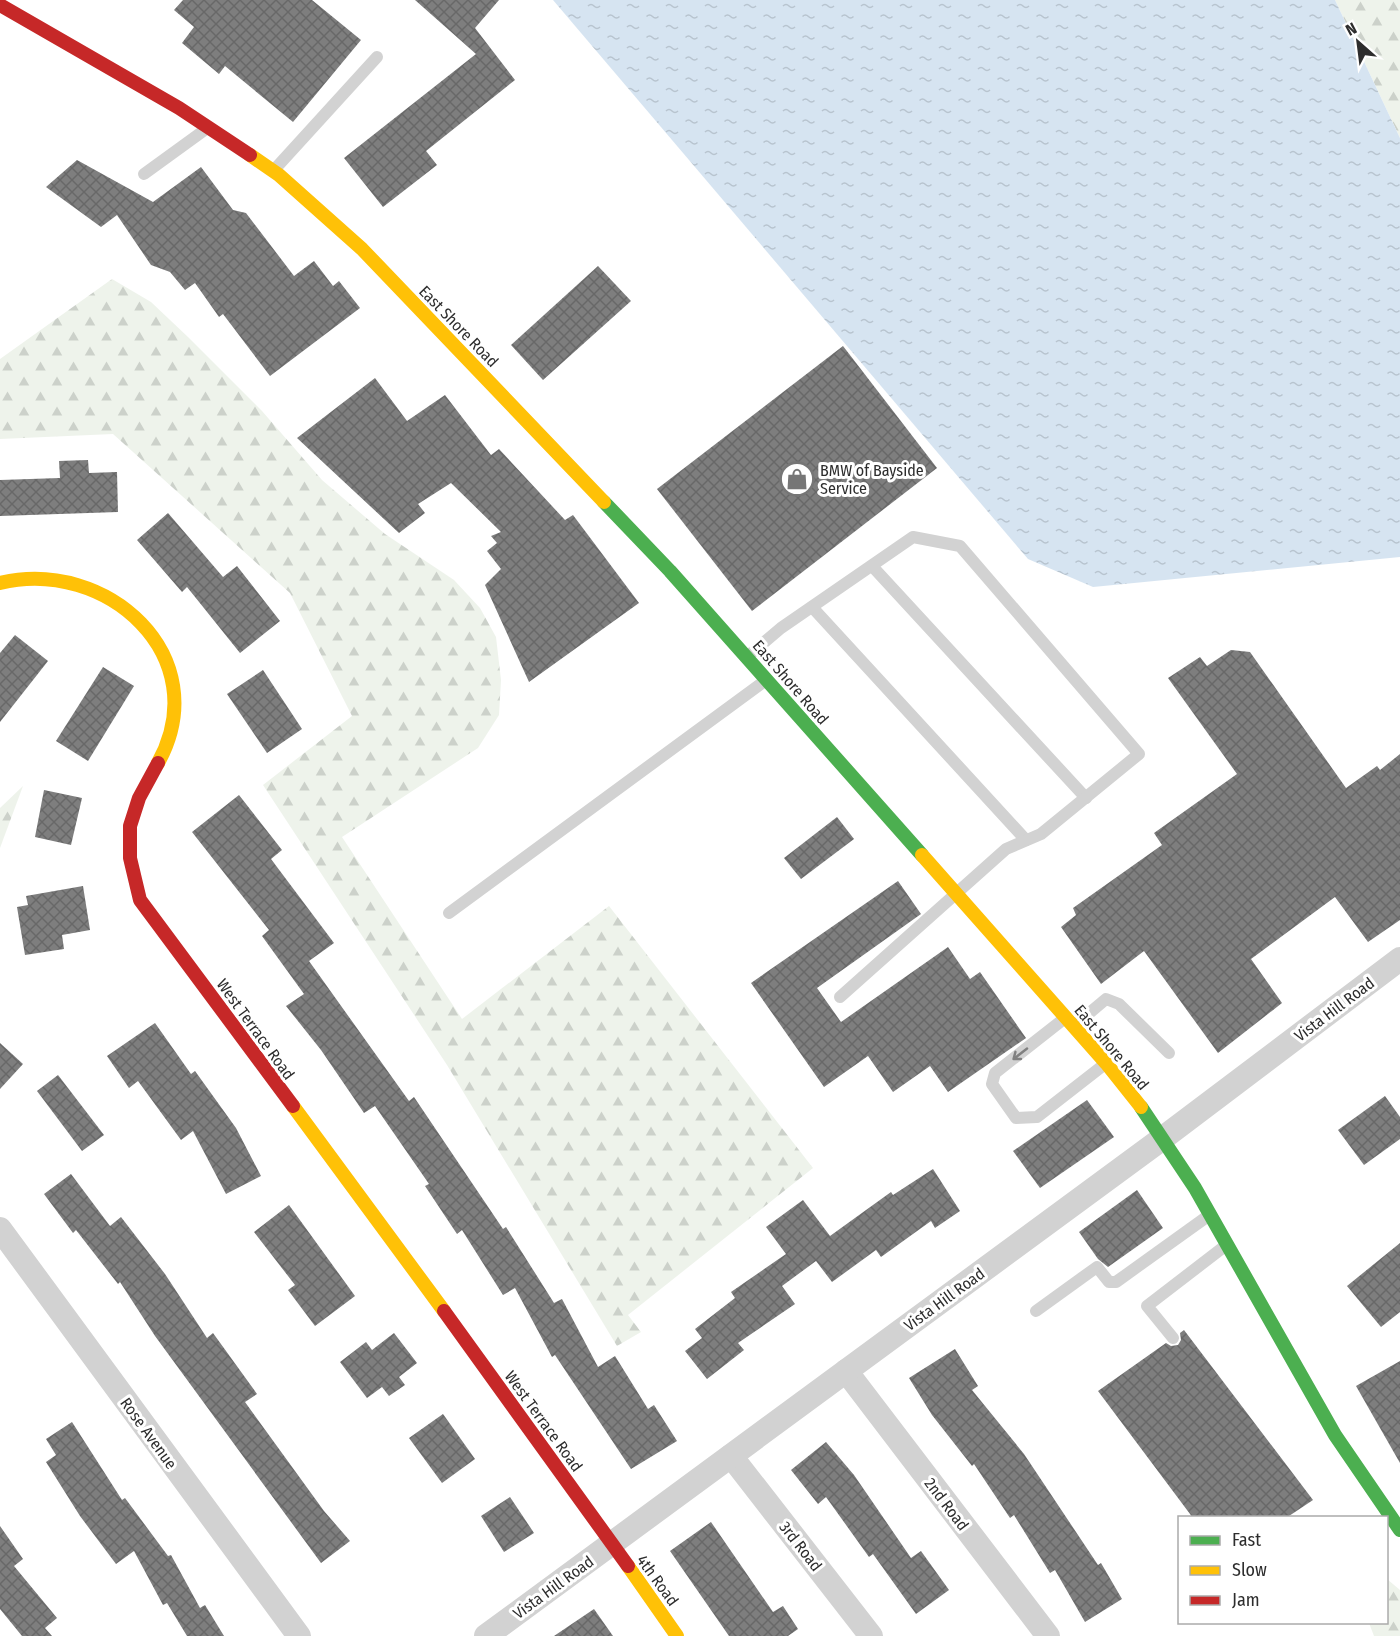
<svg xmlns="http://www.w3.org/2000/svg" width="1400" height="1636" font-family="'Fira Sans Condensed',sans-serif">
	<defs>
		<pattern id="forest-firs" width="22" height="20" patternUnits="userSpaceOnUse" patternTransform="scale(1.5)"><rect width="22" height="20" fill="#eef3eb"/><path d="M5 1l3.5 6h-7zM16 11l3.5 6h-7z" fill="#ccd1ca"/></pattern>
		<pattern id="water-ripples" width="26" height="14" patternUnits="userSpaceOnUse" patternTransform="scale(1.5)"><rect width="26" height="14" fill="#d6e4f1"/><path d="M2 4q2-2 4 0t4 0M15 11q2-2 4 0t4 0" fill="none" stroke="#b8c4cf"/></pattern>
		<pattern id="building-cross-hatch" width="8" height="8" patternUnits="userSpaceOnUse" patternTransform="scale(1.5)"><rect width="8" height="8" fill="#7e7e7e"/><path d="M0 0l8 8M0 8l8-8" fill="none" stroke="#686868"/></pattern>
	</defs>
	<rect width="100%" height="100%" fill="#fff"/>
	<!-- forest -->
	<g fill="url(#forest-firs)">
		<polygon points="1335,0 1400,0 1400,138"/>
		<polygon points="112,279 151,302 188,337 262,411 322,480 385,534 454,580 480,608 496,637 501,680 499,715 478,748 342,837 462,1019 609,906 813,1168 628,1315 641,1332 617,1346 447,1065 263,785 352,716 290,593 113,434 0,439 0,359"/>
		<polygon points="23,786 0,848 0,808"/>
		<polygon points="1387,1579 1400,1590 1400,1636 1374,1636 1369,1623 1386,1622"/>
	</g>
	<!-- water -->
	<polygon fill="url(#water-ripples)" points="553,0 1335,0 1400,138 1400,557 1093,587 1028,559"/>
	<!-- building -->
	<g fill="url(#building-cross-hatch)">
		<polygon points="183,0 312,0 361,40 293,122 225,66 219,74 182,43 194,27 174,10"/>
		<polygon points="415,0 499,0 475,28 515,80 426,151 437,165 383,207 344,158 476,54"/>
		<polygon points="77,160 153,202 201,167 233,210 246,213 294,276 314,261 333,286 339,281 360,308 270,376 223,314 219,317 195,283 185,290 170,272 151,265 117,215 101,227 46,187"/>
		<polygon points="598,266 631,301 543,380 511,345"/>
		<polygon points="843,346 937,468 752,611 657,489"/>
		<polygon points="375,378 407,421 445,395 491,455 499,449 565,520 573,515 639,603 529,682 485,585 501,569 487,551 497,543 491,536 501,532 451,483 418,504 425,513 399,533 297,438"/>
		<polygon points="88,460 89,473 117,472 118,512 0,516 0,480 60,478 59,461"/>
		<polygon points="168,513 223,577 237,566 280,621 240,653 187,587 182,592 137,540"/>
		<polygon points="15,635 48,661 0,722 0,653"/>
		<polygon points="1231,650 1250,652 1346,788 1377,766 1380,770 1400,754 1400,920 1368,942 1335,897 1251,959 1282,1003 1218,1053 1144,951 1101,984 1061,927 1076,915 1073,908 1162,845 1154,833 1237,774 1168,678 1200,657 1207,666"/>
		<polygon points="103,667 134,686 88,761 56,741"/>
		<polygon points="263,670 302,729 267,753 227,694"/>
		<polygon points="44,790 82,798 71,845 35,837"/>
		<polygon points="239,795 282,850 271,859 334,943 309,961 409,1101 414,1097 503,1229 506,1227 554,1303 562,1299 598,1367 615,1356 648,1409 654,1405 677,1441 631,1469 555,1355 552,1357 515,1288 503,1295 462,1230 457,1234 425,1186 429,1184 375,1106 364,1113 321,1050 286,1006 304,994 262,936 269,930 192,832"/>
		<polygon points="837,817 854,839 801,879 784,858"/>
		<polygon points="898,881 921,914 817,988 841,1022 948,947 970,979 980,972 1026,1038 948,1092 930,1066 893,1092 868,1056 824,1087 751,983"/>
		<polygon points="83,886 90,930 62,935 64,949 25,955 17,907 28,905 26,896"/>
		<polygon points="155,1023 191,1074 195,1071 236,1128 261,1176 226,1194 193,1131 181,1140 138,1081 129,1088 107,1056"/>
		<polygon points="0,1043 23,1064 0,1089"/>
		<polygon points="58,1075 104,1135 82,1151 37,1091"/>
		<polygon points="1385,1096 1400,1117 1400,1139 1364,1165 1338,1130"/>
		<polygon points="1087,1100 1114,1137 1040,1188 1013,1151"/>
		<polygon points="933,1169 960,1211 935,1228 931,1221 881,1257 876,1250 832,1282 816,1261 782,1286 795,1304 738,1343 744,1350 707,1379 685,1351 702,1338 695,1329 735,1298 731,1292 786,1254 766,1227 803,1200 830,1236 891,1192 893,1195"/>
		<polygon points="71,1174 110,1226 121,1217 165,1274 207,1338 213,1333 257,1394 245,1402 324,1511 350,1541 321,1563 155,1336 120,1282 118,1284 76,1230 73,1233 44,1194"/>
		<polygon points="1137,1190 1163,1228 1108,1267 1098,1259 1079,1232"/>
		<polygon points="289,1205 355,1296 315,1326 288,1290 295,1285 254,1232"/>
		<polygon points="1400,1243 1400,1312 1381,1327 1347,1286"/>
		<polygon points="1184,1330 1313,1500 1286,1518 1193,1518 1098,1391 1166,1343 1171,1346 1178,1345 1181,1340 1180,1333"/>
		<polygon points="394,1333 417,1363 399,1377 405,1385 389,1396 382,1387 367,1398 340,1362 366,1342 372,1350"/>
		<polygon points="955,1349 978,1386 972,1390 1024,1454 1098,1565 1101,1563 1122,1599 1085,1622 1055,1570 1050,1573 1014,1515 1010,1518 974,1464 972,1466 932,1415 909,1378"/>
		<polygon points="1400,1361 1400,1463 1356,1386"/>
		<polygon points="443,1414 475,1459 442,1483 409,1438"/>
		<polygon points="72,1422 122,1500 125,1498 168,1556 171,1555 200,1608 205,1605 224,1636 187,1636 167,1603 163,1605 134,1551 116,1564 80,1516 46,1462 56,1455 46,1439"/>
		<polygon points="826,1442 854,1475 911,1558 921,1551 949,1590 916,1614 873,1554 869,1557 826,1497 818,1504 791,1470"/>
		<polygon points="510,1497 534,1533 504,1552 481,1516"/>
		<polygon points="711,1522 773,1612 783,1606 798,1629 788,1636 729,1636 670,1551"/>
		<polygon points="0,1526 23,1559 14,1566 57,1618 45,1628 52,1636 22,1636 0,1609"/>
		<polygon points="594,1609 613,1636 554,1636"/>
	</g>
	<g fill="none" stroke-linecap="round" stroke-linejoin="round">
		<!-- lane -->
		<g stroke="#d2d2d2" stroke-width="12">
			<polyline points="274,170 377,57"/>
			<polyline points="144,174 206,129"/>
			<polyline points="872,566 1086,798"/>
			<polyline points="812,607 1026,840"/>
			<polyline points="748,656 781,628 913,537 960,546 1139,754 1041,834 1006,849 840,997"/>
			<polyline points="449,913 766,680"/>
			<polyline points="1065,1018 995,1073 992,1084 1016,1118 1037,1117 1105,1064"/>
			<polyline points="1075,1025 1106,999 1119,1004 1169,1053"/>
			<polyline points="1036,1311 1097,1267 1109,1282 1116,1282 1208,1216"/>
			<polyline points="1173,1338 1147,1306 1225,1246"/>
		</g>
		<!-- street -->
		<g stroke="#d2d2d2" stroke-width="24">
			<polyline points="0,1229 299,1636"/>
			<polyline points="846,1371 1048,1636"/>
			<polyline points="731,1456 871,1636"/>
			<polyline points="486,1636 1163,1138 1400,959"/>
		</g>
		<!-- fast -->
		<g stroke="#4caf50" stroke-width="14">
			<polyline points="604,502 670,571 922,855"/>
			<polyline points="1141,1107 1195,1188 1335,1435 1400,1530"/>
		</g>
		<!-- slow -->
		<g stroke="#ffc107" stroke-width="14">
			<polyline points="250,155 279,175 362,249 604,502"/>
			<path d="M0,583C106,557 217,656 158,763"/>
			<polyline points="922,855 1106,1063 1141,1107"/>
			<polyline points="293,1106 444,1311"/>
			<polyline points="628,1566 677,1636"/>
		</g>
		<!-- jam -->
		<g stroke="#c62828" stroke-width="14">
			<polyline points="0,5 179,108 250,155"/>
			<polyline points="158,763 139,798 130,826 130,858 140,900 293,1106"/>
			<polyline points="444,1311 628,1566"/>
		</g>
	</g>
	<!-- one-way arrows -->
	<defs><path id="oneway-shaft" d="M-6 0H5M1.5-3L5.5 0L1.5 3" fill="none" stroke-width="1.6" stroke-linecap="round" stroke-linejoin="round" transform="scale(1.5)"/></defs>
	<use stroke="#808080" href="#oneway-shaft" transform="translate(1020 1054) rotate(142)"/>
	<!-- icons -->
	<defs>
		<g id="shop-ring" transform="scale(1.725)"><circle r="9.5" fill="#fff" stroke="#767676" stroke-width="1.5"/><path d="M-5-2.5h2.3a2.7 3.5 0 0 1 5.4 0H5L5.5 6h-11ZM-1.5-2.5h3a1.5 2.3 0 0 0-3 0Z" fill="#767676"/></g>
	</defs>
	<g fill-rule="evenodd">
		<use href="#shop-ring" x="797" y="479"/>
	</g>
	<g text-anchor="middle" stroke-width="6" stroke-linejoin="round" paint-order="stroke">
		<!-- street labels -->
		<g font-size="16" fill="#2d2d2d" stroke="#fff">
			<text transform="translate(459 326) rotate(46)" y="6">East Shore Road</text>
			<text transform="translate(791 682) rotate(49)" y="6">East Shore Road</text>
			<text transform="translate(1334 1009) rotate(-37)" y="6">Vista Hill Road</text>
			<text transform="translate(256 1029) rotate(54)" y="6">West Terrace Road</text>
			<text transform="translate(1112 1047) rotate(50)" y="6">East Shore Road</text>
			<text transform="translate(944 1299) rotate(-36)" y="6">Vista Hill Road</text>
			<text transform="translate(544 1421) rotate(54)" y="6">West Terrace Road</text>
			<text transform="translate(149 1433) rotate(54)" y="6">Rose Avenue</text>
			<text transform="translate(947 1504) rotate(53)" y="6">2nd Road</text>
			<text transform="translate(801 1546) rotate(52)" y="6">3rd Road</text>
			<text transform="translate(658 1580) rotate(54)" y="6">4th Road</text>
			<text transform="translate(553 1587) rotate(-36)" y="6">Vista Hill Road</text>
		</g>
		<!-- poi labels -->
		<g font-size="16" fill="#2d2d2d" stroke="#fff" text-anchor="start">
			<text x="820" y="476">BMW of Bayside<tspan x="820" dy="18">Service</tspan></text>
		</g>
	</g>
	<!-- legend -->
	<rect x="1178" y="1516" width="210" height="108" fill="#ffffff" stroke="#ababab" stroke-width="1.5"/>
	<rect x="1190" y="1536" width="30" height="9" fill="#4caf50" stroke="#ababab" stroke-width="1.5"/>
	<text x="1232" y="1546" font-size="18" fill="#2d2d2d">Fast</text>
	<rect x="1190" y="1566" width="30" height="9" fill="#ffc107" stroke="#ababab" stroke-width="1.5"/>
	<text x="1232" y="1576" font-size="18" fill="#2d2d2d">Slow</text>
	<rect x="1190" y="1596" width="30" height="9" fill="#c62828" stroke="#ababab" stroke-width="1.5"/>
	<text x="1232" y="1606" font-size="18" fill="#2d2d2d">Jam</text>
	<!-- north arrow -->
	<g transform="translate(1358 42) rotate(332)" stroke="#ffffff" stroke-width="4.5" paint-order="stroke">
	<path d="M0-4.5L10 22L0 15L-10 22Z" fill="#2d2d2d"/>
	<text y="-9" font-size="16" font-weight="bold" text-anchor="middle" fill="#2d2d2d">N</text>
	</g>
</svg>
